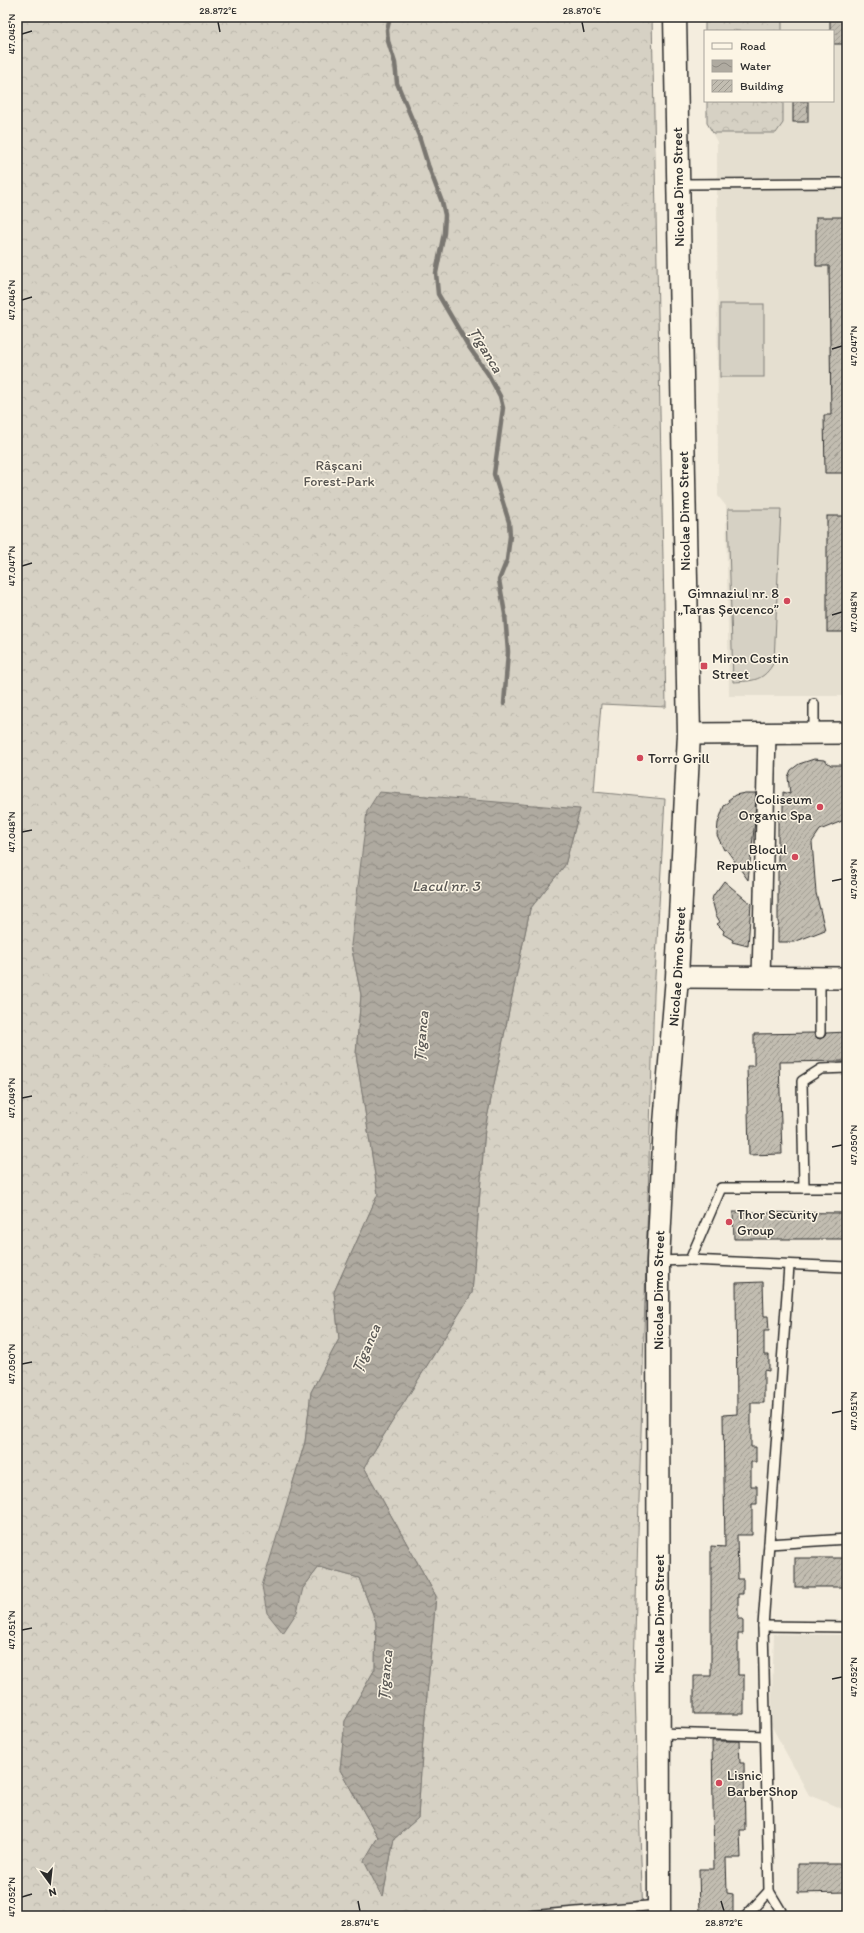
<svg xmlns="http://www.w3.org/2000/svg" width="864" height="1933" font-family="Itim,sans-serif">
	<defs>
		<pattern id="forest-crowns" width="20" height="18" patternUnits="userSpaceOnUse"><rect width="20" height="18" fill="#d6d1c4"/><path d="M2 6a3 3 0 1 1 6 0M12 15a3 3 0 1 1 6 0" fill="none" stroke="#b8b4a9"/></pattern>
		<pattern id="water-waves" width="16" height="10" patternUnits="userSpaceOnUse"><rect width="16" height="10" fill="#afaaa0"/><path d="M0 5q4-4 8 0t8 0" fill="none" stroke="#8f8b83"/></pattern>
		<pattern id="building-hatch" width="6" height="6" patternUnits="userSpaceOnUse"><rect width="6" height="6" fill="#c2bdb1"/><path d="M-1 1l2-2M0 6l6-6M5 7l2-2" fill="none" stroke="#9e9a90"/></pattern>
	</defs>
	<rect width="100%" height="100%" fill="#f4edde"/>
	<filter id="ink" filterUnits="userSpaceOnUse"><feTurbulence type="fractalNoise" baseFrequency=".025" numOctaves="2"/><feDisplacementMap in="SourceGraphic" scale="8" xChannelSelector="R" yChannelSelector="G"/><feConvolveMatrix kernelMatrix="1 2 1 2 8 2 1 2 1" color-interpolation-filters="sRGB"/></filter>
	<g filter="url(#ink)">
		<!-- built -->
		<g fill="#e5dfd0">
			<polygon points="705,17 847,17 847,696 729,696 726,506 718,496 717,142 707,123 707,101 833,101 833,31 705,31 705,35"/>
			<polygon points="774,1634 847,1635 847,1811 809,1795 771,1725"/>
		</g>
		<!-- forest -->
		<g fill="url(#forest-crowns)" stroke="#807e78" fill-rule="evenodd">
			<path d="M17,17H652L666,707L601,704L594,792L665,799L654,994L634,1669L643,1916H17ZM580,809L565,865L530,909L485,1128L472,1293L364,1467L436,1596L423,1738L418,1818L394,1839L383,1896L364,1861L378,1837L340,1770L345,1721L375,1669L376,1622L359,1578L319,1567L303,1588L290,1493L305,1442L311,1392L339,1339L334,1292L378,1194L356,1054L361,995L351,945Z"/>
			<polygon points="705,17 782,17 782,31 705,31 705,35"/>
			<polygon points="707,101 783,101 783,123 776,133 713,133 707,123"/>
		</g>
		<!-- pitch -->
		<g fill="#d6d1c4" stroke="#807e78">
			<rect x="720" y="304" width="44" height="73"/>
			<path d="M728,509H781L774,662C764,681 753,681 733,682Z"/>
		</g>
		<!-- water -->
		<polygon fill="url(#water-waves)" stroke="#7a7771" points="379,792 580,809 565,865 530,909 485,1128 472,1293 364,1467 436,1596 423,1738 418,1818 394,1839 383,1896 379,1891 364,1861 378,1837 340,1770 345,1721 375,1669 376,1622 359,1578 319,1567 303,1588 297,1612 283,1633 267,1613 262,1586 305,1442 311,1392 339,1339 334,1292 378,1194 356,1054 361,995 351,945 367,811"/>
		<g fill="none" stroke-linecap="round" stroke-linejoin="round">
			<!-- stream -->
			<polyline stroke="#7a7771" stroke-width="4.5" points="390,17 387,30 388,41 395,63 397,83 419,136 428,165 442,202 445,215 444,233 436,273 438,294 469,347 488,374 500,396 503,408 494,474 509,522 510,536 507,560 499,580 505,614 508,652 504,704"/>
		</g>
		<!-- building -->
		<g fill="url(#building-hatch)" stroke="#2b2b2b">
			<polygon points="830,17 847,17 847,44 833,44 833,31 830,31"/>
			<rect x="793" y="101" width="15" height="21"/>
			<polygon points="816,217 847,217 847,473 825,473 824,415 831,415 829,266 816,266"/>
			<rect x="827" y="516" width="20" height="116"/>
			<polygon points="814,759 824,760 831,765 847,765 847,819 820,830 812,842 816,893 825,930 794,942 778,942 778,925 779,924 778,922 778,819 783,812 783,792 790,794 788,777 791,770 799,764"/>
			<polygon points="745,793 756,793 755,821 748,880 726,849 724,850 717,835 718,823 724,806 729,802 728,800 735,795"/>
			<polygon points="724,881 751,904 748,946 732,942 733,940 723,934 724,931 717,924 720,922 716,915 712,900 713,896"/>
			<polygon points="847,1032 847,1061 779,1062 782,1154 749,1155 747,1066 754,1066 754,1034 814,1033 817,1038 820,1039 825,1036 826,1033"/>
			<polygon points="733,1212 847,1213 847,1239 734,1239"/>
			<polygon points="763,1282 764,1316 768,1316 769,1331 764,1331 764,1355 769,1355 769,1371 764,1370 764,1403 751,1403 751,1447 756,1447 756,1462 751,1462 751,1486 757,1486 757,1504 752,1504 752,1535 737,1535 738,1579 743,1579 743,1594 738,1594 738,1619 743,1619 743,1634 738,1634 738,1675 744,1675 744,1714 694,1714 694,1676 711,1676 711,1546 725,1547 723,1415 737,1414 736,1283"/>
			<rect x="795" y="1558" width="52" height="29"/>
			<polygon points="712,1741 739,1741 740,1763 744,1763 745,1830 740,1830 741,1858 726,1858 727,1893 733,1894 733,1916 700,1916 699,1869 714,1869"/>
			<polygon points="798,1864 847,1864 847,1892 798,1893"/>
		</g>
		<g fill="none" stroke-linecap="round" stroke-linejoin="round">
			<!-- service casing -->
			<g stroke="#2b2b2b" stroke-width="12">
				<g id="service">
					<polyline points="678,184 847,183"/>
					<polyline points="814,704 814,734"/>
					<polyline points="820,978 820,1033"/>
					<polyline points="804,1188 802,1081 821,1069 847,1068"/>
					<polyline points="690,1260 847,1267"/>
					<polyline points="658,1261 690,1260 721,1188 847,1188"/>
					<polyline points="769,1544 847,1539"/>
					<polyline points="763,1626 847,1627"/>
					<polyline points="659,1733 765,1736"/>
					<polyline points="769,1891 784,1916"/>
					<polyline points="529,1916 659,1905"/>
					<polyline points="746,1916 769,1891 763,1626 789,1266"/>
				</g>
			</g>
			<!-- minor casing -->
			<g stroke="#2b2b2b" stroke-width="20">
				<polyline id="minor" points="761,978 767,734"/>
			</g>
			<!-- tertiary casing -->
			<g stroke="#2b2b2b" stroke-width="24">
				<g id="tertiary">
					<polyline points="689,734 847,733"/>
					<polyline points="677,977 847,978"/>
				</g>
			</g>
			<!-- secondary casing -->
			<g stroke="#2b2b2b" stroke-width="25">
				<g id="secondary">
					<path id="s1" d="M659,1916L658,1261L665,1124L677,977L689,734L675,17"/>
				</g>
			</g>
			<!-- service -->
			<use href="#service" stroke="#fcf5e5" stroke-width="9"/>
			<!-- minor -->
			<use href="#minor" stroke="#fcf5e5" stroke-width="17"/>
			<!-- tertiary -->
			<use href="#tertiary" stroke="#fcf5e5" stroke-width="21"/>
			<!-- secondary -->
			<use href="#secondary" stroke="#fcf5e5" stroke-width="22"/>
		</g>
	</g>
	<!-- ticks -->
	<path fill="none" stroke="#2b2b2b" stroke-width="1.5" d="M218,22L220,32M582,22L584,32M22,34L32,31M22,300L32,297M832,349L842,346M22,566L32,563M832,615L842,612M22,832L32,830M832,881L842,879M22,1098L32,1096M832,1147L842,1145M22,1364L32,1362M832,1413L842,1411M22,1630L32,1628M832,1679L842,1677M22,1897L32,1894M358,1901L360,1911M721,1901L724,1911"/>
	<!-- markers -->
	<g fill="#d1495b" stroke="#fcf5e5" stroke-width="1.5">
		<circle cx="787" cy="601" r="4"/>
		<rect x="700" y="662" width="8" height="8" rx="2"/>
		<circle cx="640" cy="758" r="4"/>
		<circle cx="820" cy="807" r="4"/>
		<circle cx="795" cy="857" r="4"/>
		<circle cx="729" cy="1222" r="4"/>
		<circle cx="719" cy="1783" r="4"/>
	</g>
	<g text-anchor="middle" stroke-width="3" stroke-linejoin="round" paint-order="stroke">
		<!-- street labels -->
		<g font-size="14" fill="#2b2b2b" stroke="#fcf5e5">
			<text transform="translate(678 187) rotate(-91)" y="5">Nicolae Dimo Street</text>
			<text transform="translate(684 511) rotate(-91)" y="5">Nicolae Dimo Street</text>
			<text dy="5" stroke="none"><textPath href="#s1" startOffset="950">Nicolae Dimo Street</textPath></text>
			<text dy="5" stroke="none"><textPath href="#s1" startOffset="626">Nicolae Dimo Street</textPath></text>
			<text transform="translate(659 1614) rotate(-90)" y="5">Nicolae Dimo Street</text>
		</g>
		<!-- park labels -->
		<g font-size="14" fill="#565451" stroke="#fcf5e5">
			<text x="339" y="470">Râșcani<tspan x="339" dy="16">Forest-Park</tspan></text>
		</g>
		<!-- poi labels -->
		<g font-size="14" fill="#2b2b2b" stroke="#fcf5e5" text-anchor="start">
			<text x="779" y="598" text-anchor="end">Gimnaziul nr. 8<tspan x="779" dy="16">„Taras Șevcenco”</tspan></text>
			<text x="712" y="663">Miron Costin<tspan x="712" dy="16">Street</tspan></text>
			<text x="648" y="763">Torro Grill</text>
			<text x="812" y="804" text-anchor="end">Coliseum<tspan x="812" dy="16">Organic Spa</tspan></text>
			<text x="787" y="854" text-anchor="end">Blocul<tspan x="787" dy="16">Republicum</tspan></text>
			<text x="737" y="1219">Thor Security<tspan x="737" dy="16">Group</tspan></text>
			<text x="727" y="1780">Lisnic<tspan x="727" dy="16">BarberShop</tspan></text>
		</g>
		<!-- water labels -->
		<g font-size="15" font-style="italic" fill="#595754" stroke="#fcf5e5">
			<text transform="translate(486 350) rotate(59)" y="5">Țîganca</text>
			<text x="446" y="891">Lacul nr. 3</text>
			<text transform="translate(421 1036) rotate(-84)" y="5">Țîganca</text>
			<text transform="translate(366 1348) rotate(-66)" y="5">Țîganca</text>
			<text transform="translate(385 1675) rotate(-84)" y="5">Țîganca</text>
		</g>
	</g>
	<!-- margin -->
	<rect width="864" height="1933" fill="none" stroke="#fcf5e5" stroke-width="44"/>
	<!-- legend -->
	<rect x="704" y="30" width="130" height="72" fill="#fcf5e5" stroke="#a8a49b"/>
	<rect x="712" y="43" width="20" height="6" fill="#fcf5e5" stroke="#a8a49b"/>
	<text x="740" y="50" font-size="12" fill="#2b2b2b">Road</text>
	<rect x="712" y="60" width="20" height="12" fill="url(#water-waves)" stroke="#a8a49b"/>
	<text x="740" y="70" font-size="12" fill="#2b2b2b">Water</text>
	<rect x="712" y="80" width="20" height="12" fill="url(#building-hatch)" stroke="#a8a49b"/>
	<text x="740" y="90" font-size="12" fill="#2b2b2b">Building</text>
	<!-- north arrow -->
	<g transform="translate(50 1883) rotate(165)" stroke="#fcf5e5" stroke-width="3" paint-order="stroke">
	<path d="M0-3L7 15L0 10L-7 15Z" fill="#2b2b2b"/>
	<text y="-6" font-size="11" font-weight="bold" text-anchor="middle" fill="#2b2b2b">N</text>
	</g>
	<rect x="22" y="22" width="820" height="1889" fill="none" stroke="#2b2b2b" stroke-width="1.5"/>
	<g font-size="10" text-anchor="middle" fill="#2b2b2b">
		<text x="218" y="14">28.872°E</text>
		<text x="582" y="14">28.870°E</text>
		<text transform="translate(11 34) rotate(-90)" y="4">47.045°N</text>
		<text transform="translate(11 300) rotate(-90)" y="4">47.046°N</text>
		<text transform="translate(853 346) rotate(-90)" y="4">47.047°N</text>
		<text transform="translate(11 566) rotate(-90)" y="4">47.047°N</text>
		<text transform="translate(853 612) rotate(-90)" y="4">47.048°N</text>
		<text transform="translate(11 832) rotate(-90)" y="4">47.048°N</text>
		<text transform="translate(853 879) rotate(-90)" y="4">47.049°N</text>
		<text transform="translate(11 1098) rotate(-90)" y="4">47.049°N</text>
		<text transform="translate(853 1145) rotate(-90)" y="4">47.050°N</text>
		<text transform="translate(11 1364) rotate(-90)" y="4">47.050°N</text>
		<text transform="translate(853 1411) rotate(-90)" y="4">47.051°N</text>
		<text transform="translate(11 1630) rotate(-90)" y="4">47.051°N</text>
		<text transform="translate(853 1677) rotate(-90)" y="4">47.052°N</text>
		<text transform="translate(11 1897) rotate(-90)" y="4">47.052°N</text>
		<text x="360" y="1926">28.874°E</text>
		<text x="724" y="1926">28.872°E</text>
	</g>
</svg>
